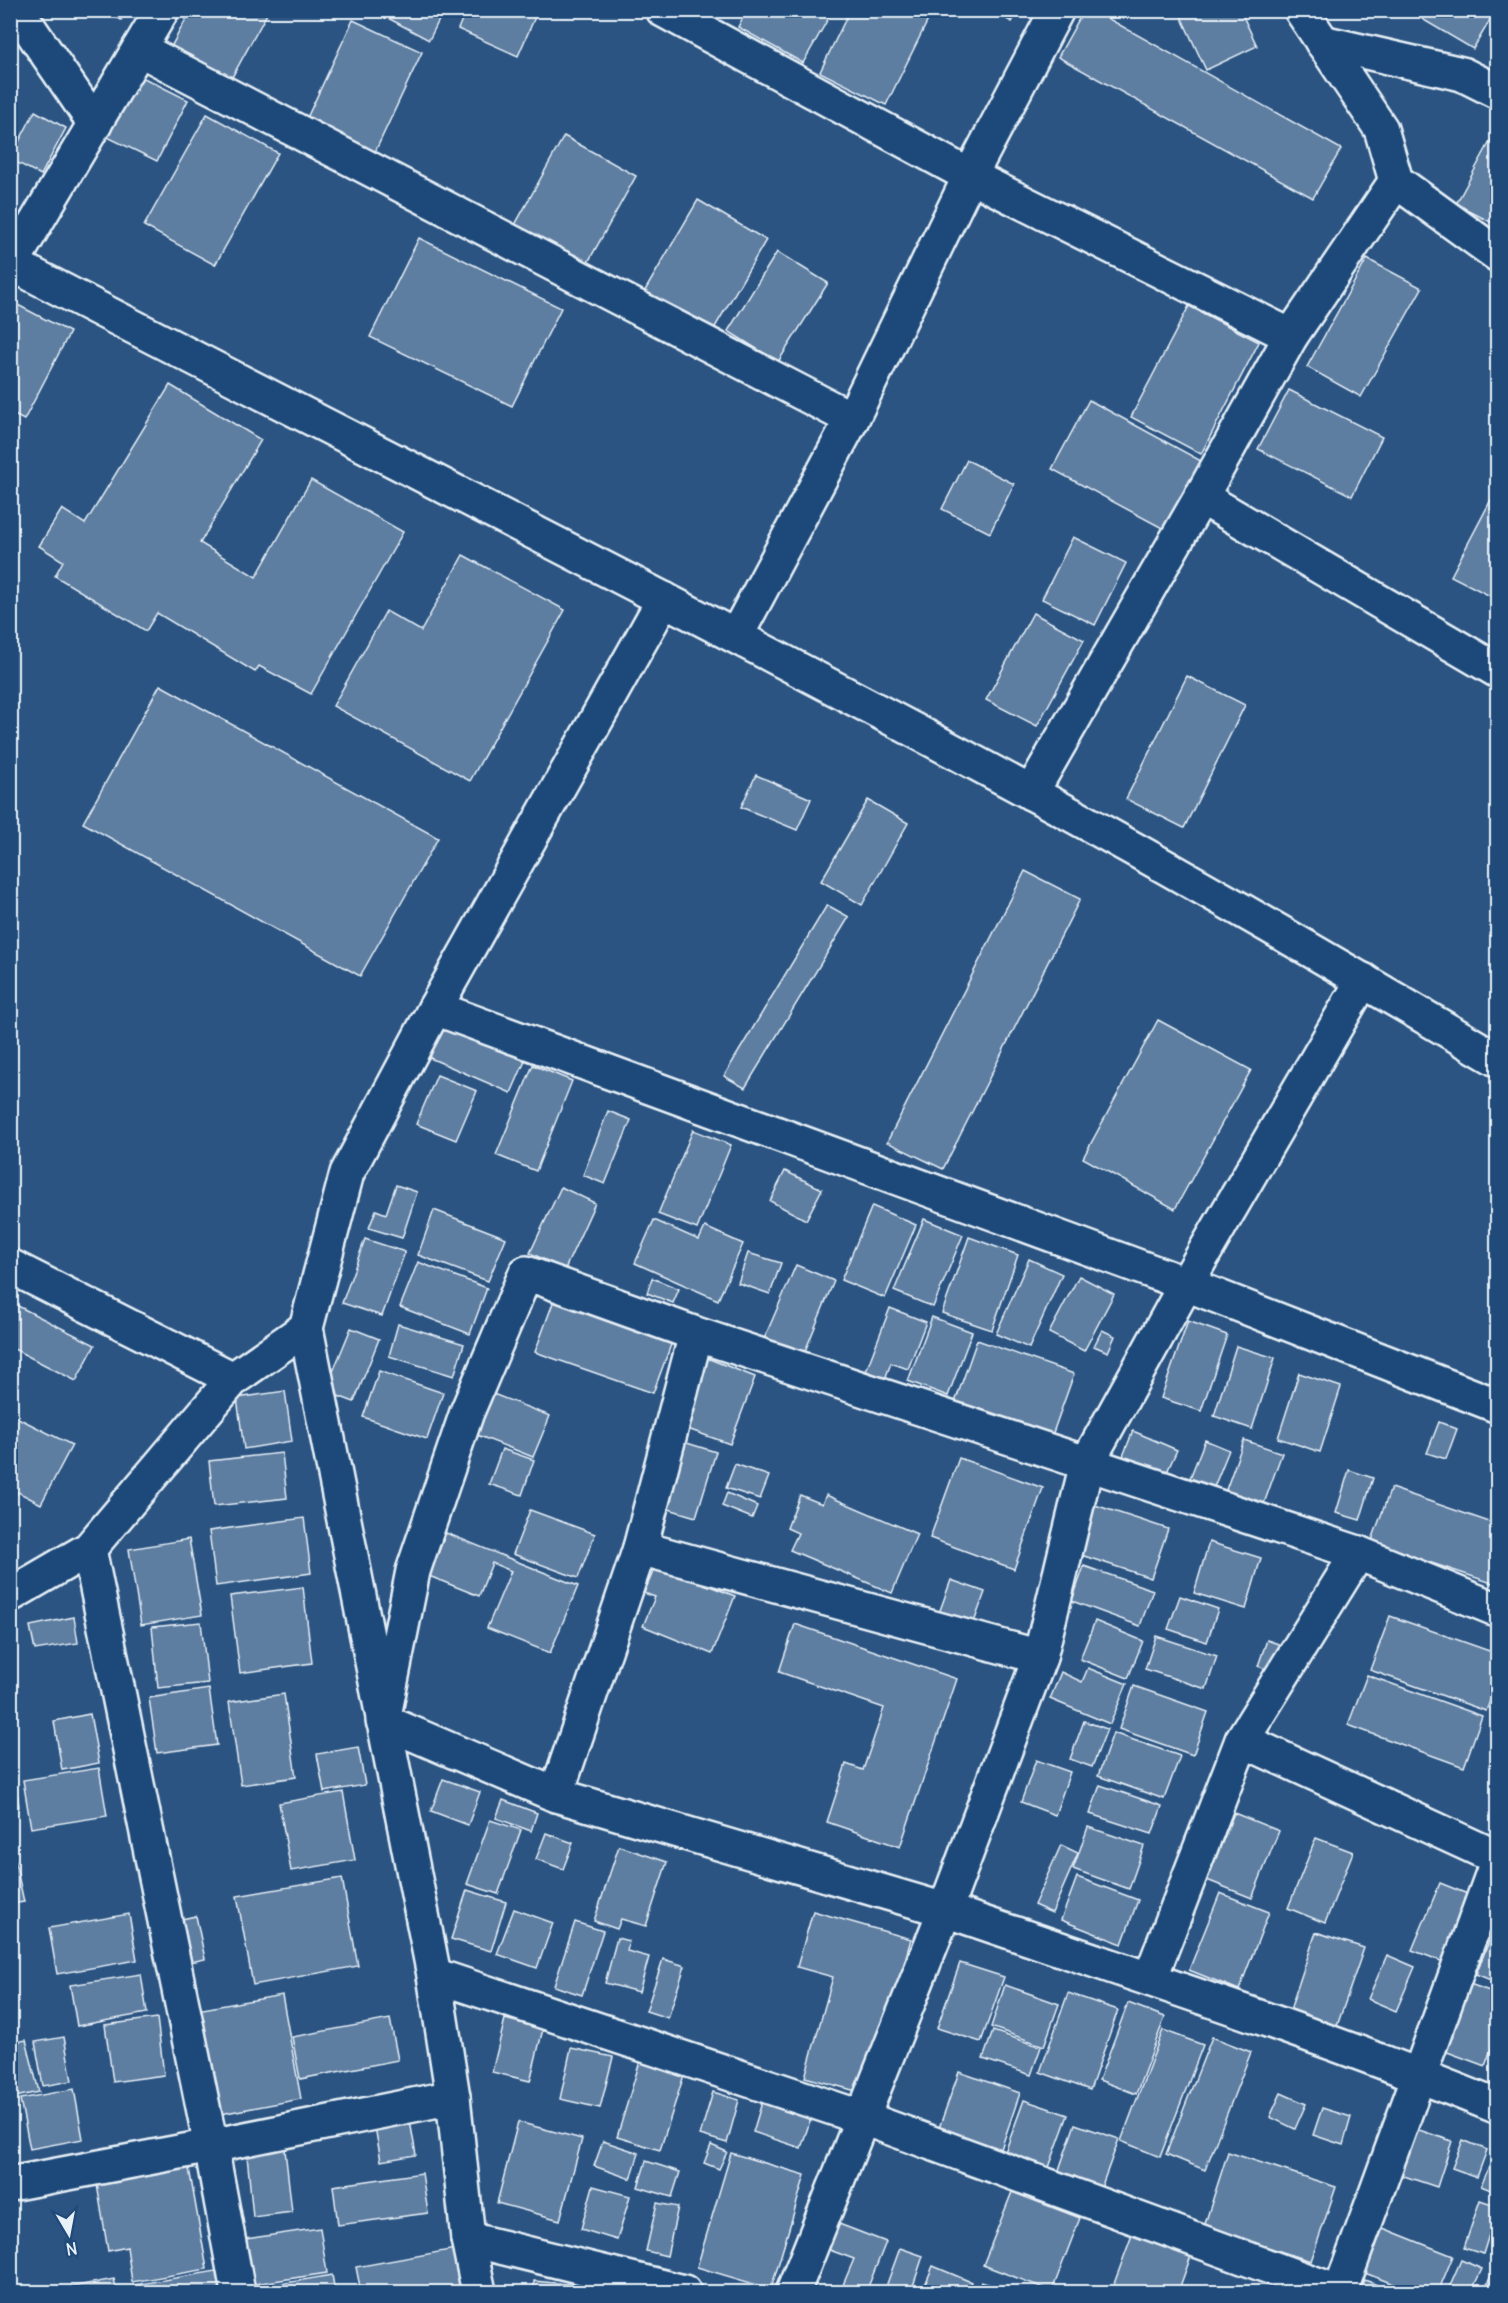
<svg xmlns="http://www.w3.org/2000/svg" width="1508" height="2303" font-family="Delius,sans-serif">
	<rect width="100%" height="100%" fill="#2b5482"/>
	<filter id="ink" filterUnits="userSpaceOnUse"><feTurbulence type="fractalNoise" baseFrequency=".0167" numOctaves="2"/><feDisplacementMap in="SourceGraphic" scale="12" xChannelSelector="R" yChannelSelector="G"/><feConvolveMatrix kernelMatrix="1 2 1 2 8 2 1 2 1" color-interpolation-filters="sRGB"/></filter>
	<g filter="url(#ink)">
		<!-- building -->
		<g fill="#5d7da1" stroke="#e8f1f8" stroke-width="1.5">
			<polygon points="106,10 127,10 121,20"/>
			<polygon points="191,10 269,10 231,79 171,47"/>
			<polygon points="373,10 444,10 429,40"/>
			<polygon points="466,10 538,10 518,56 458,29"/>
			<polygon points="747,10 833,10 803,63 738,27"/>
			<polygon points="850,10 933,10 886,105 820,72"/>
			<polygon points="989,10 1018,10 1012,22"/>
			<polygon points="1084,10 1093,10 1341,149 1313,198 1058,57"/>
			<polygon points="1178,10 1240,10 1257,46 1206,70"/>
			<polygon points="1427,10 1496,10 1473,49 1422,19"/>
			<polygon points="353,20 422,52 375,152 306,120"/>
			<polygon points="128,70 188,100 157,161 97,132"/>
			<polygon points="35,111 66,128 41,175 10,159"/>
			<polygon points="207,114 278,153 215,265 144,226"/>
			<polygon points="1498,127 1498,226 1456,204"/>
			<polygon points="564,136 636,176 582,273 510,234"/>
			<polygon points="698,200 766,240 711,334 643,294"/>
			<polygon points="419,238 561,308 512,406 370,337"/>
			<polygon points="777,252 828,283 778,362 728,331"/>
			<polygon points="1367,259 1422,288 1361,397 1307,367"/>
			<polygon points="10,301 70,332 24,420 10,413"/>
			<polygon points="1189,306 1259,342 1201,454 1131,417"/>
			<polygon points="170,385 261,440 200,543 256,577 311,480 403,532 311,694 259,666 255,672 157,613 146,631 55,576 63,561 39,546 62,509 85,524"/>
			<polygon points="1289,390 1382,437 1352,496 1258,449"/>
			<polygon points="1089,400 1201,461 1164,529 1052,469"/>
			<polygon points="967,460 1014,484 990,533 942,509"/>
			<polygon points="1493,496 1498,498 1498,600 1451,576"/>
			<polygon points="1073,537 1126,563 1095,625 1042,599"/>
			<polygon points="463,555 565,610 470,781 333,706 386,611 421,631"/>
			<polygon points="1033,613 1084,640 1037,726 986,700"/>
			<polygon points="1187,676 1245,705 1184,828 1126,799"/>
			<polygon points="160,685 438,838 360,976 83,823"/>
			<polygon points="756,775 811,799 797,830 741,807"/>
			<polygon points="868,800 908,823 862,905 821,881"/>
			<polygon points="1025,871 1080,899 943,1169 887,1142"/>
			<polygon points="827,905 849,917 745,1088 724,1076"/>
			<polygon points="1158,1020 1251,1070 1175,1209 1083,1158"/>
			<polygon points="442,1024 525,1061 511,1093 430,1058"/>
			<polygon points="533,1065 572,1081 536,1171 496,1155"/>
			<polygon points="437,1075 477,1091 456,1140 416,1124"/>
			<polygon points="608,1111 631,1120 605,1184 583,1175"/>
			<polygon points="693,1130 731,1145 697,1229 658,1214"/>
			<polygon points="785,1171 822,1189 806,1220 770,1201"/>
			<polygon points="396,1185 417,1192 402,1238 369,1228 376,1210 386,1214"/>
			<polygon points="561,1187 595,1203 565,1269 530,1253"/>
			<polygon points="872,1206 916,1225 885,1298 841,1280"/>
			<polygon points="434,1210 506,1238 488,1281 418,1255"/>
			<polygon points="924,1219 963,1235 933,1307 894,1291"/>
			<polygon points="654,1220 699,1240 705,1227 743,1244 718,1300 635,1263"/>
			<polygon points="969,1237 1018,1255 992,1330 942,1313"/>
			<polygon points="365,1239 405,1252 382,1316 342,1303"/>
			<polygon points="748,1253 781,1263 770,1294 738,1283"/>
			<polygon points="1029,1259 1062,1274 1029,1348 996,1334"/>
			<polygon points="418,1262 487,1288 470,1334 400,1307"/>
			<polygon points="796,1265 834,1281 803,1356 764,1339"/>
			<polygon points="1079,1276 1114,1294 1084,1351 1049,1333"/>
			<polygon points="652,1278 679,1289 673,1303 647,1293"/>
			<polygon points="554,1300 672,1342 653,1393 535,1352"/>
			<polygon points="10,1302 95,1345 76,1381 10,1347"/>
			<polygon points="890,1308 926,1322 908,1369 891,1363 885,1379 866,1371"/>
			<polygon points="932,1317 972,1332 948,1396 908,1381"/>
			<polygon points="1188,1321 1227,1335 1201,1411 1161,1398"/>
			<polygon points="398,1324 464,1344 454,1376 389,1356"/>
			<polygon points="351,1328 379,1339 354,1402 325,1391"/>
			<polygon points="1102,1330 1115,1336 1108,1352 1094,1346"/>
			<polygon points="977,1340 1074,1374 1050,1441 953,1408"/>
			<polygon points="1236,1346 1275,1358 1252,1429 1214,1416"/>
			<polygon points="707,1358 755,1377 730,1444 682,1427"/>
			<polygon points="379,1371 443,1393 427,1439 363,1417"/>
			<polygon points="1299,1373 1341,1387 1320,1452 1278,1438"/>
			<polygon points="285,1391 292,1441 244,1449 237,1398"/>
			<polygon points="488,1392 550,1416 533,1457 472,1433"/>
			<polygon points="10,1414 72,1445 41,1504 18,1492 10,1508"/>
			<polygon points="1439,1422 1457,1429 1446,1459 1427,1453"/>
			<polygon points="1133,1431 1177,1450 1166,1474 1123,1456"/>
			<polygon points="674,1439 716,1452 696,1517 655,1505"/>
			<polygon points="1205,1440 1229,1450 1214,1487 1190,1478"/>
			<polygon points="1244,1440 1282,1453 1261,1512 1223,1498"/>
			<polygon points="502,1449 534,1460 522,1495 489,1484"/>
			<polygon points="282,1453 287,1498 214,1506 209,1461"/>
			<polygon points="959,1458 1043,1488 1014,1569 930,1538"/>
			<polygon points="735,1464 769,1476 760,1499 726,1488"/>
			<polygon points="1349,1470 1373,1478 1360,1520 1336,1513"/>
			<polygon points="1391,1488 1498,1525 1498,1585 1371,1543"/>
			<polygon points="727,1493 757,1506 752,1518 722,1506"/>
			<polygon points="800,1495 822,1504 826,1495 917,1534 892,1593 790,1550 798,1533 787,1528"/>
			<polygon points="1092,1504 1168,1529 1151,1578 1075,1553"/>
			<polygon points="530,1510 595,1534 578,1578 513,1554"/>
			<polygon points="304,1518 311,1573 216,1586 209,1531"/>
			<polygon points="446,1533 578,1586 550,1653 487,1628 511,1571 492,1563 479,1596 429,1576"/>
			<polygon points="189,1539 202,1615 141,1625 129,1549"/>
			<polygon points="1209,1542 1261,1558 1246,1609 1194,1593"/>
			<polygon points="656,1565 735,1596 712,1654 643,1626 655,1597 644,1593"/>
			<polygon points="1084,1566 1153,1590 1140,1626 1072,1601"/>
			<polygon points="951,1580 985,1592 973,1625 939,1613"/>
			<polygon points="303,1587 312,1663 240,1673 230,1596"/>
			<polygon points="1180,1596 1218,1609 1207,1642 1168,1629"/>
			<polygon points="1390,1616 1498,1654 1498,1680 1486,1711 1370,1670"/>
			<polygon points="74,1617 78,1643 35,1650 30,1626"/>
			<polygon points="1095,1621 1143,1641 1128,1678 1080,1659"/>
			<polygon points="201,1622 208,1683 158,1688 152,1627"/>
			<polygon points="795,1624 957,1679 900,1847 827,1822 846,1764 863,1770 884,1708 779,1672"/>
			<polygon points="1156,1636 1217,1656 1206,1689 1145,1669"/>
			<polygon points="1267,1640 1284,1646 1274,1672 1258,1666"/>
			<polygon points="10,1667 17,1713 10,1714"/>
			<polygon points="1088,1668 1127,1684 1110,1724 1050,1699 1061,1672 1082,1682"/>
			<polygon points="1367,1675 1482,1716 1464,1767 1348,1725"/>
			<polygon points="1134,1686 1208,1712 1193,1755 1119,1729"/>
			<polygon points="209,1689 217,1745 157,1753 149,1698"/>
			<polygon points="284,1694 296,1777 241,1785 229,1702"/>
			<polygon points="90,1714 99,1763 62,1770 54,1721"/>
			<polygon points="1084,1721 1107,1729 1092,1767 1070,1759"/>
			<polygon points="1113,1733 1180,1756 1164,1799 1098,1776"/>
			<polygon points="358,1747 365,1785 324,1792 317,1754"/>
			<polygon points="10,1758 13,1758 19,1807 10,1808"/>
			<polygon points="1036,1760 1070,1772 1055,1815 1021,1802"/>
			<polygon points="99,1768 107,1816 31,1828 23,1780"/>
			<polygon points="443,1779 480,1792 468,1825 431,1811"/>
			<polygon points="1100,1785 1162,1806 1152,1834 1090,1814"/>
			<polygon points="343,1792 355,1860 291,1871 279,1803"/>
			<polygon points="503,1800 537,1813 531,1831 496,1818"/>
			<polygon points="1234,1813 1279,1831 1252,1898 1207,1880"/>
			<polygon points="490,1820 521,1830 498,1894 467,1884"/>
			<polygon points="1088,1827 1144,1846 1129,1889 1073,1869"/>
			<polygon points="546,1833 573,1843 563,1869 536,1859"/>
			<polygon points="1316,1838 1353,1852 1325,1923 1288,1908"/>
			<polygon points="1061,1845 1078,1853 1052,1913 1034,1905"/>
			<polygon points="619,1846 667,1862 646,1926 621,1919 617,1929 594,1921"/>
			<polygon points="14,1856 24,1902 10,1904 10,1857"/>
			<polygon points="1077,1877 1138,1900 1122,1944 1061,1920"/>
			<polygon points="342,1878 358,1966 253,1985 237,1896"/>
			<polygon points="1440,1883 1475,1897 1449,1964 1412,1950"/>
			<polygon points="467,1890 506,1902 491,1951 451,1939"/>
			<polygon points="1220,1893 1269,1912 1239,1990 1189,1970"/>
			<polygon points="514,1909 553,1923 537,1968 497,1954"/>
			<polygon points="813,1911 911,1939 867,2094 805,2077 833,1977 797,1967"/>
			<polygon points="129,1914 137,1960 57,1974 49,1928"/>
			<polygon points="196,1916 205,1959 181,1964 172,1921"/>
			<polygon points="1498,1919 1498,1983 1476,1974"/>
			<polygon points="575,1922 603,1931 582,1995 554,1986"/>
			<polygon points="1316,1932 1364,1948 1337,2026 1290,2010"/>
			<polygon points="617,1938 629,1941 627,1951 649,1957 639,1992 605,1983"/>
			<polygon points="1387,1955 1415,1967 1396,2011 1368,1999"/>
			<polygon points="663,1959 685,1966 668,2018 646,2011"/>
			<polygon points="960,1963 1004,1977 981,2042 937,2028"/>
			<polygon points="141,1974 147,2013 77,2026 70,1985"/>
			<polygon points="1467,1983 1498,1994 1498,2030 1485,2066 1442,2050"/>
			<polygon points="1005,1985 1059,2004 1044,2046 991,2027"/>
			<polygon points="1068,1993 1118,2010 1090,2090 1040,2072"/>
			<polygon points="282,1995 301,2099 215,2115 197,2010"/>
			<polygon points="1128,2003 1165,2017 1136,2094 1099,2080"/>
			<polygon points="157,2018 164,2075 113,2082 105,2025"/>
			<polygon points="390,2019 398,2060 300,2079 292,2037"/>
			<polygon points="505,2019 543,2029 530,2081 492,2072"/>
			<polygon points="1163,2030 1203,2045 1160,2157 1121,2141"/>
			<polygon points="993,2031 1041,2047 1031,2075 983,2059"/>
			<polygon points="64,2037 72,2081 43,2086 35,2042"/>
			<polygon points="1212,2037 1251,2052 1205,2170 1166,2154"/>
			<polygon points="26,2040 39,2092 10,2098 10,2043"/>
			<polygon points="571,2048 613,2057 600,2108 560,2099"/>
			<polygon points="641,2058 685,2072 660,2150 617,2137"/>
			<polygon points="959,2072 1020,2093 1001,2149 939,2128"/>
			<polygon points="74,2089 83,2139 30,2149 20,2099"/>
			<polygon points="713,2092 739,2100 727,2143 700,2135"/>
			<polygon points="1281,2093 1306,2104 1295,2129 1270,2117"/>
			<polygon points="763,2099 812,2115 801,2148 753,2132"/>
			<polygon points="1024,2100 1068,2115 1048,2170 1004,2155"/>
			<polygon points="1322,2108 1351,2117 1343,2145 1313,2135"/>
			<polygon points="409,2115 416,2155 381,2161 374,2121"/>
			<polygon points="518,2122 582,2139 560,2220 497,2203"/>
			<polygon points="1075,2124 1119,2139 1097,2199 1054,2184"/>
			<polygon points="1416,2129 1452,2141 1437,2187 1401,2175"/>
			<polygon points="1463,2140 1487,2150 1477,2177 1452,2168"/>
			<polygon points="284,2141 292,2212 253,2217 246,2145"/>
			<polygon points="603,2141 639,2153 631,2179 594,2166"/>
			<polygon points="711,2145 727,2152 719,2169 704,2163"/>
			<polygon points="1498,2146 1498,2193 1481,2186"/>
			<polygon points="1228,2152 1336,2187 1311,2261 1204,2227"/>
			<polygon points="731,2153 805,2175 771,2289 697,2267"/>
			<polygon points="187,2157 207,2269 132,2282 127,2247 108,2251 95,2172"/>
			<polygon points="646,2161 680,2172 672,2197 638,2187"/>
			<polygon points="422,2173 428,2213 338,2225 333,2186"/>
			<polygon points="593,2186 630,2196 617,2240 581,2229"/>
			<polygon points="1012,2192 1080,2218 1052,2291 983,2265"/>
			<polygon points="1480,2200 1498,2206 1483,2254 1464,2248"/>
			<polygon points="657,2203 678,2207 667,2256 646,2251"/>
			<polygon points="826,2219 886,2242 866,2292 840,2292 854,2259 816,2245"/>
			<polygon points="320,2228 327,2273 240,2286 232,2241"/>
			<polygon points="1383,2228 1453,2256 1438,2292 1414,2292 1365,2273"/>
			<polygon points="1132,2235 1191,2256 1178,2292 1111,2292"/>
			<polygon points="900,2248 923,2256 911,2292 884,2292"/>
			<polygon points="455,2249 463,2292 361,2292 356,2267"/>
			<polygon points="1461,2260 1482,2269 1471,2292 1447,2292"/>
			<polygon points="933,2266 971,2282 966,2292 922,2292"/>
			<polygon points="216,2271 220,2292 135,2292 134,2285"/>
			<polygon points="1492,2273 1498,2275 1498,2292 1484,2292"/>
			<polygon points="332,2275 335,2292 244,2292 244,2290"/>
			<polygon points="114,2279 117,2292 55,2292 54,2290"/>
			<polygon points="1365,2280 1394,2292 1359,2292"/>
			<polygon points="534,2281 576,2285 575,2292 533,2292"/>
			<polygon points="981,2282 1014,2292 977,2292"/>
			<polygon points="584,2284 614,2292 582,2292"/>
		</g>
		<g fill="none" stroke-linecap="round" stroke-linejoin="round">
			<!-- street casing -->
			<g stroke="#e8f1f8" stroke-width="38">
				<g id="street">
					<polyline points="17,10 95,124"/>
					<polyline points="663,10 970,176 1291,336"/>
					<polyline points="1301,10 1381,129 1396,181 1498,255"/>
					<polyline points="1322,42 1462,74 1498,92"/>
					<polyline points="139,49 852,419"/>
					<path d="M10,263C349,439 690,609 1026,790C1186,876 1342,968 1498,1060"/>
					<polyline points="12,263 162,10"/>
					<polyline points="1201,497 1498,671"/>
					<polyline points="736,636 852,419 970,176 1057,10"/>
					<polyline points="1031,793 1201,497 1291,336 1396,181"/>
					<polyline points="435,1008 1186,1284 1498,1406"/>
					<polyline points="10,1266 233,1379"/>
					<polyline points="696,1334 640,1548 1040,1657 945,1910 556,1795 383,1721 413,1571 467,1412 526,1273 696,1334 1358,1553 1498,1610"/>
					<polyline points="89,1549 211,2146 238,2292"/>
					<polyline points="10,1595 89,1549 233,1379 306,1328"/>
					<polyline points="1040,1657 1087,1463 1186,1284 1363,980"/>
					<polyline points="1242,1740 1358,1553"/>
					<polyline points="556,1795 640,1548"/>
					<polyline points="434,1975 863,2118 1338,2292"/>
					<polyline points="1150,1979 1242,1740 1498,1858"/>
					<polyline points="10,2184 211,2146 453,2097"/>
					<polyline points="468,2239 684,2292"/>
					<polyline points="479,2292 468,2239 453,2097 434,1975 306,1328 347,1173 435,1008 664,599"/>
					<path d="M793,2292L945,1910C1130,1973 1317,2033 1498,2107"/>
					<polyline points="1340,2292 1498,1859"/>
				</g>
			</g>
			<!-- street -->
			<use href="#street" stroke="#1f4a7a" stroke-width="33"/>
		</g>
	</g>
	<!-- margin -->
	<rect width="1508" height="2303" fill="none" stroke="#1f4a7a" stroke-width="36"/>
	<rect x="18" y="18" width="1472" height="2267" fill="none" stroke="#e8f1f8" stroke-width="2" filter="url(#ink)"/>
	<!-- north arrow -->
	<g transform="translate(69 2234) rotate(170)" stroke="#1f4a7a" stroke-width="4.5" paint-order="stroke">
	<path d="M0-4.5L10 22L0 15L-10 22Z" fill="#e8f1f8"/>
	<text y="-9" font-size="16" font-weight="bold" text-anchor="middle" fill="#e8f1f8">N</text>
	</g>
</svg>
